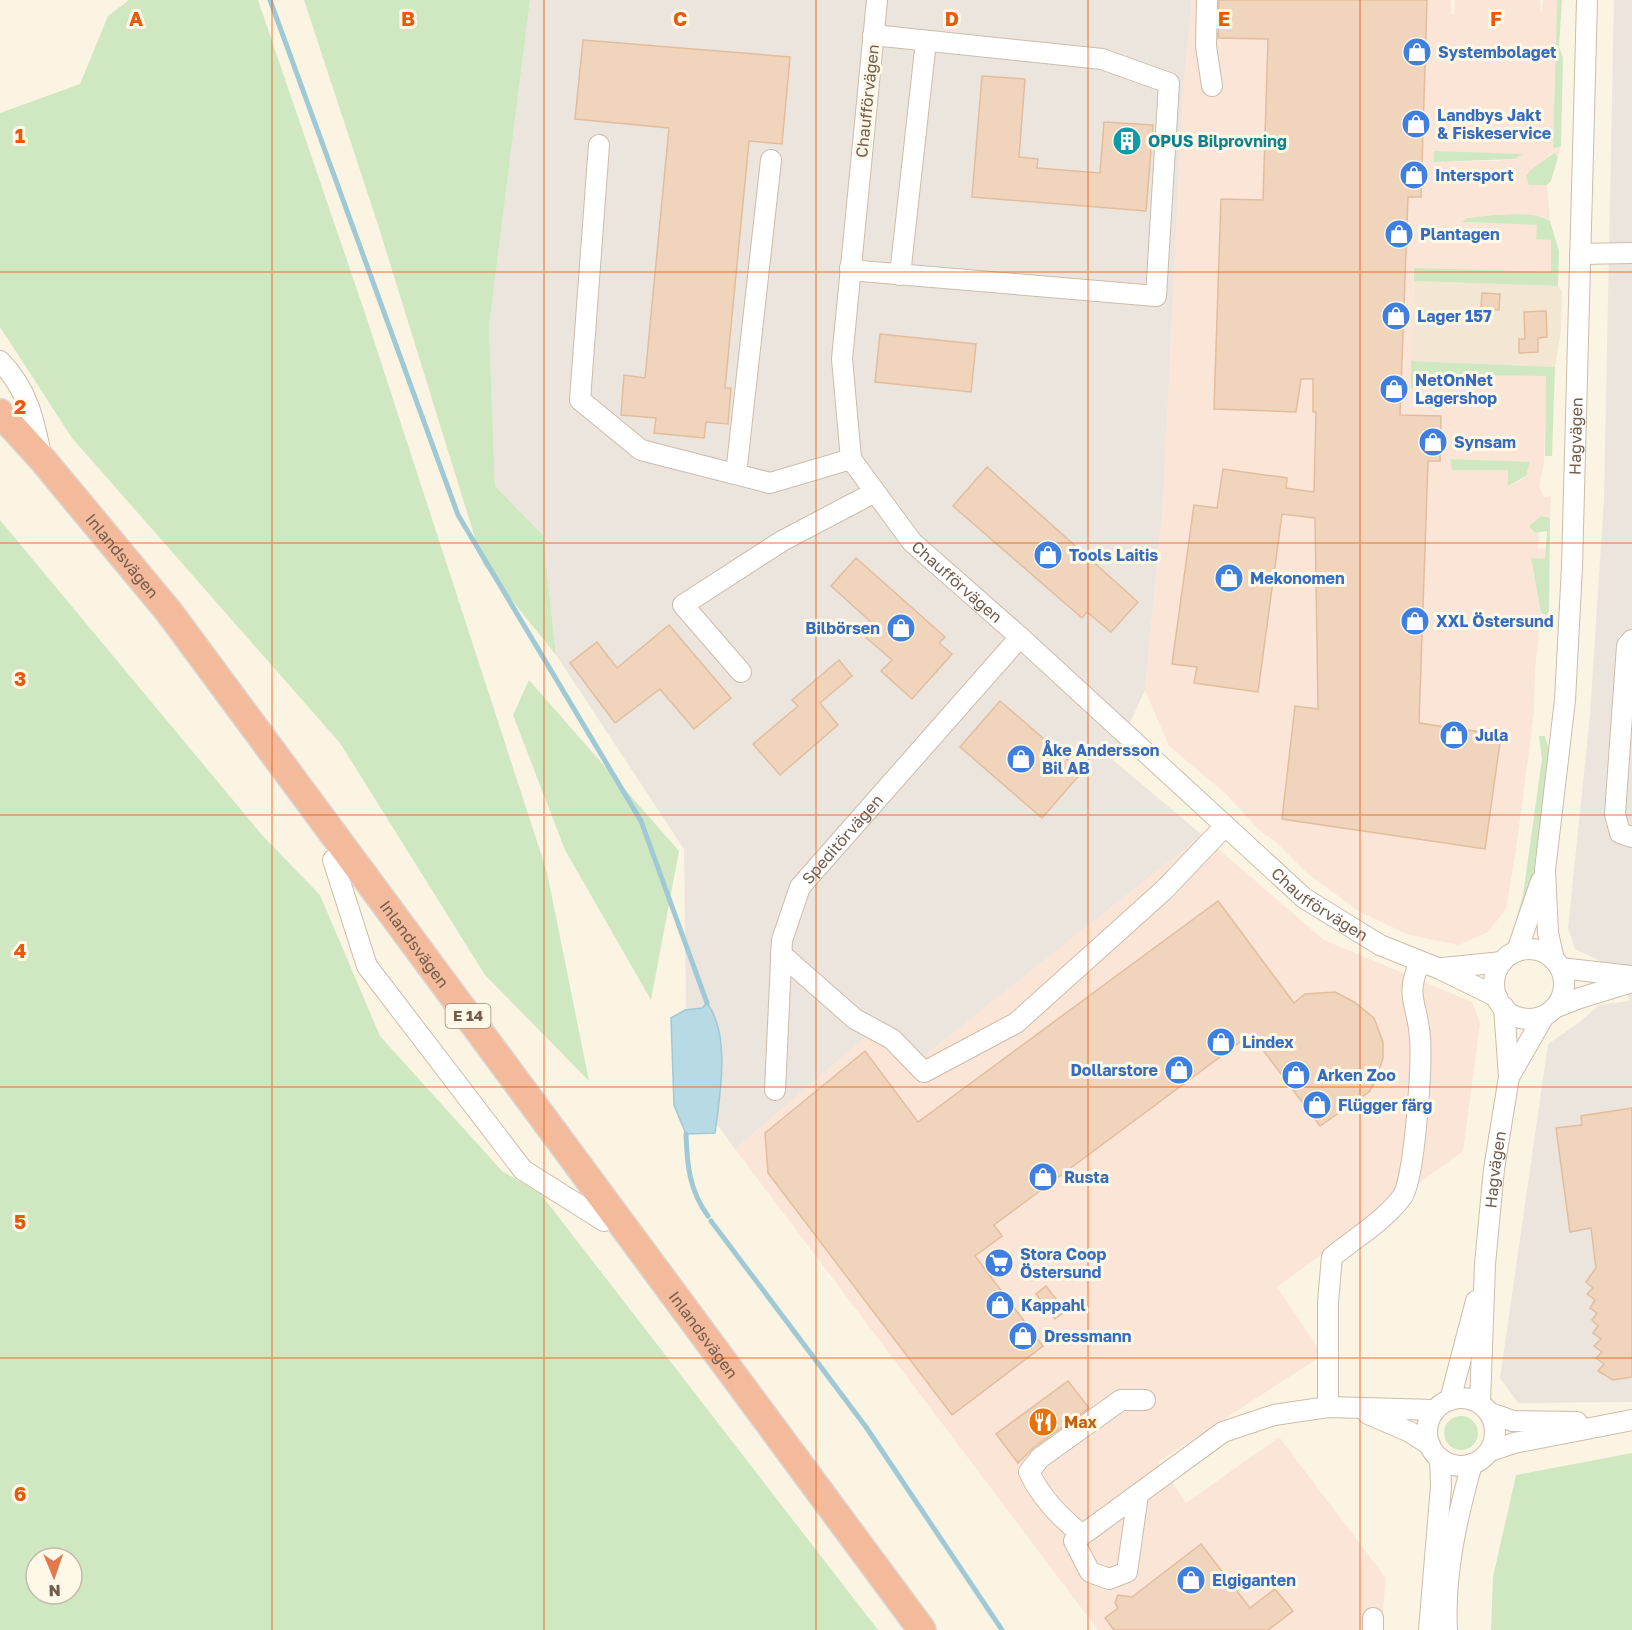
<svg xmlns="http://www.w3.org/2000/svg" width="1632" height="1630" font-family="'Golos Text',sans-serif">
	<rect width="100%" height="100%" fill="#fbf4e3"/>
	<!-- residential -->
	<polygon fill="#f3e6d2" points="1414,281 1558,286 1562,292 1561,331 1555,367 1411,361"/>
	<!-- commercial -->
	<g fill="#fbe5d7" fill-rule="evenodd">
		<path d="M1192,0H1450L1452,15L1454,14L1455,0H1540L1541,15L1543,0H1557L1553,147L1561,146L1558,157L1554,153L1550,154L1529,185H1547L1550,221L1542,216L1527,215H1494L1467,218L1463,222L1537,225L1551,240V272L1414,269L1412,388L1435,375L1546,376L1544,462L1539,486L1544,497L1551,496L1550,518L1540,516L1535,533L1539,532L1538,548L1546,549L1545,560L1531,559L1541,613L1535,669L1534,713L1515,856L1506,909L1488,932L1459,945L1409,935L1360,912L1308,874L1275,841L1261,832L1226,794L1169,746L1145,690L1163,504L1183,88ZM1434,151L1457,153L1521,155L1514,159L1497,161L1434,162ZM1450,459L1529,462H1530L1526,476L1520,481L1508,486V470H1452Z"/>
		<polygon points="1202,835 1324,940 1472,1002 1480,1023 1463,1151 1277,1287 1323,1355 1158,1462 1186,1503 1279,1437 1386,1578 1381,1630 1098,1630 735,1149 882,1023 924,1056"/>
	</g>
	<!-- industrial -->
	<g fill="#ebe5de">
		<polygon points="530,0 1192,0 1183,88 1163,504 1145,690 1113,760 1202,835 924,1056 882,1023 735,1149 687,1084 684,849 556,655 543,535 495,486 489,327"/>
		<polygon points="1614,0 1632,0 1632,1402 1518,1403 1500,1378 1548,1044 1580,1022 1599,1005 1629,1001 1625,973 1575,949 1568,928 1590,715 1604,499"/>
	</g>
	<!-- green -->
	<g fill="#cfe8c2" fill-rule="evenodd">
		<polygon points="129,0 258,0 365,313 547,872 589,1081 485,975 340,743 72,438 0,327 0,113 80,84 108,16"/>
		<polygon points="304,0 530,0 489,327 495,486 543,535 556,655 483,564 379,228"/>
		<polygon points="1557,0 1562,0 1559,46 1563,58 1561,146 1556,148 1553,147"/>
		<polygon points="1434,151 1523,154 1514,159 1434,162"/>
		<polygon points="1554,153 1558,157 1551,181 1547,185 1529,185 1526,176 1531,170"/>
		<path d="M1494,215C1512,215 1534,211 1550,221L1559,251L1558,286L1414,281V268L1551,272V240L1536,239L1537,225L1462,222L1467,218Z"/>
		<polygon points="1411,361 1555,367 1552,456 1545,456 1546,376 1435,375 1435,389 1411,388"/>
		<polygon points="1450,459 1530,462 1526,476 1508,486 1508,470 1452,470"/>
		<polygon points="1541,516 1550,518 1549,617 1541,613 1531,558 1545,559 1547,531 1535,533 1529,526"/>
		<path d="M0,520L262,835L320,895L380,1036L502,1171L540,1193L878,1630H0ZM36,1558H72V1594H36Z"/>
		<polygon points="529,680 679,851 651,1000 565,850 513,715"/>
		<polygon points="1539,736 1545,736 1549,750 1548,764 1533,878 1519,925 1516,920 1523,895 1542,759"/>
		<circle cx="1461" cy="1433" r="17"/>
		<polygon points="1632,1453 1632,1630 1491,1630 1493,1577 1516,1475"/>
	</g>
	<!-- water -->
	<path fill="#b8dae4" stroke="#9fc9d5" stroke-width="1.5" d="M707,1003C731,1035 720,1095 715,1133L686,1134L674,1105L671,1018L685,1010L702,1008Z"/>
	<g fill="none" stroke-linecap="round" stroke-linejoin="round">
		<!-- stream -->
		<g stroke="#9fc9d5" stroke-width="5">
			<polyline points="270,0 458,515 641,821 707,1003"/>
			<path d="M686,1134C687,1164 689,1190 708,1216"/>
			<polyline points="711,1221 866,1427 1002,1630"/>
		</g>
	</g>
	<!-- building -->
	<g fill="#f0d5bc" stroke="#e2bd9d" stroke-width="1.5">
		<polygon points="1219,0 1427,0 1421,197 1408,197 1400,415 1441,416 1440,461 1428,461 1419,723 1501,735 1485,849 1282,819 1295,706 1318,709 1315,518 1282,514 1258,692 1194,683 1197,667 1172,664 1194,505 1217,508 1223,469 1287,478 1286,488 1314,492 1316,412 1313,412 1313,379 1301,379 1296,412 1214,409 1221,199 1263,200 1268,39 1218,38"/>
		<polygon points="583,40 790,57 782,144 749,141 725,388 731,388 728,424 706,422 704,438 654,433 656,418 621,415 624,375 645,378 669,128 575,119"/>
		<polygon points="982,76 1025,79 1019,157 1038,159 1037,168 1100,173 1104,122 1153,125 1146,211 972,197"/>
		<polygon points="1482,293 1500,294 1499,310 1481,309"/>
		<polygon points="1546,311 1547,337 1538,338 1538,352 1519,353 1519,339 1525,339 1524,312"/>
		<polygon points="880,334 976,344 971,392 875,382"/>
		<polygon points="987,467 1138,602 1111,632 1087,612 1082,618 953,506"/>
		<polygon points="856,558 945,637 939,643 952,654 912,699 881,671 892,660 862,634 872,623 831,586"/>
		<polygon points="669,625 731,698 694,729 660,689 615,723 570,663 597,642 617,668"/>
		<polygon points="839,660 852,676 820,703 838,725 780,775 753,744 798,706 792,700"/>
		<polygon points="1000,701 1082,772 1042,818 960,747"/>
		<polygon points="1218,901 1294,1003 1305,994 1335,992 1354,1002 1374,1018 1383,1042 1383,1058 1375,1082 1369,1092 1320,1126 1251,1034 994,1225 1002,1236 975,1256 1043,1346 952,1415 768,1173 765,1133 865,1051 918,1122"/>
		<polygon points="1632,1108 1632,1377 1613,1380 1598,1371 1604,1364 1596,1358 1602,1352 1594,1346 1601,1339 1593,1333 1598,1326 1592,1320 1597,1313 1590,1308 1595,1300 1587,1294 1593,1288 1586,1282 1596,1268 1591,1228 1570,1232 1556,1128 1582,1125 1581,1116"/>
		<polygon points="1046,1286 1065,1311 1055,1319 1036,1294"/>
		<polygon points="1068,1381 1089,1408 1033,1448 1018,1463 996,1434"/>
		<polygon points="1201,1544 1250,1608 1275,1589 1293,1611 1268,1630 1114,1630 1105,1618 1118,1608 1115,1603 1118,1595 1132,1597"/>
	</g>
	<g fill="none" stroke-linecap="round" stroke-linejoin="round">
		<!-- minor casing -->
		<g stroke="#ccbcaa" stroke-width="22">
			<g id="minor">
				<path id="s1" d="M877,0L842,359L851,459L912,542L1020,637L1304,898L1380,945L1440,969L1497,997"/>
				<polyline points="1207,0 1206,46 1212,86"/>
				<polyline points="599,145 580,400 641,450 770,483 851,459"/>
				<polyline points="1580,254 1632,253"/>
				<polyline points="850,268 861,271 1156,296 1169,83 1102,59 873,35"/>
				<polyline points="900,275 926,41"/>
				<path d="M0,361C28,390 34,420 42,459"/>
				<polyline points="736,474 771,160"/>
				<polyline points="1632,640 1627,646 1615,814 1620,833 1632,837"/>
				<polyline points="741,672 683,605 782,541 875,492"/>
				<polyline points="333,860 367,966 523,1170 604,1221"/>
				<circle cx="1529" cy="984" r="35"/>
				<polyline points="1517,951 1541,881"/>
				<polyline points="781,954 855,1019 892,1039 924,1072 1016,1023 1164,890 1225,826"/>
				<path id="s2" d="M1554,960L1548,933L1545,870L1565,700L1572,567L1587,0"/>
				<polyline points="1443,968 1502,962"/>
				<polyline points="1560,968 1632,976"/>
				<polyline points="1554,1008 1580,998 1632,982"/>
				<polyline points="1509,1077 1544,1016"/>
				<path id="s3" d="M775,1090L782,940L800,887L1020,637"/>
				<circle cx="1461" cy="1432" r="34"/>
				<polyline points="1450,1400 1476,1301"/>
				<path id="s4" d="M1480,1403L1485,1264L1494,1169L1509,1077L1504,1007"/>
				<path d="M1328,1407V1302L1332,1257C1355,1238 1384,1221 1402,1197C1415,1180 1422,1063 1420,1038C1418,1004 1404,997 1420,962"/>
				<polyline points="1490,1413 1513,1421 1577,1422"/>
				<polyline points="1368,1414 1410,1432 1430,1445"/>
				<polyline points="1490,1451 1514,1443 1632,1420"/>
				<polyline points="1138,1495 1127,1572 1109,1579 1090,1572 1074,1541 1223,1432 1274,1415 1328,1407 1435,1410"/>
				<path d="M1081,1534C1061,1518 1040,1496 1029,1472L1040,1458L1121,1400H1145"/>
				<polyline points="1373,1618 1373,1630"/>
				<polyline points="1429,1630 1441,1486 1440,1458"/>
				<path d="M1447,1630C1444,1574 1457,1517 1472,1464"/>
			</g>
		</g>
		<!-- highway casing -->
		<g stroke="#dad5d0" stroke-width="30">
			<g id="highway">
				<path id="s5" d="M0,413L42,459L169,612L922,1630"/>
			</g>
		</g>
		<!-- minor -->
		<use href="#minor" stroke="#fff" stroke-width="20"/>
		<!-- highway -->
		<use href="#highway" stroke="#f4ba9c" stroke-width="27"/>
	</g>
	<!-- grid -->
	<path fill="none" stroke="#e8590c" stroke-width="1.5" stroke-opacity="0.55" d="M272,0V1630M544,0V1630M816,0V1630M1088,0V1630M1360,0V1630M0,272H1632M0,543H1632M0,815H1632M0,1087H1632M0,1358H1632"/>
	<!-- icons -->
	<defs>
		<g id="shop-disc" transform="scale(1.5)"><circle r="9.5" fill="#3f7fe0" stroke="#fef8e9"/><path d="M-5-2.5h2.3a2.7 3.5 0 0 1 5.4 0H5L5.5 6h-11ZM-1.5-2.5h3a1.5 2.3 0 0 0-3 0Z" fill="#fff"/></g>
		<g id="building-disc" transform="scale(1.5)"><circle r="9.5" fill="#0f9aa8" stroke="#fef8e9"/><path d="M-4-6H4V6H1V3H-1V6H-4ZM-2.5-4.3h1.7v1.8h-1.7ZM.8-4.3h1.7v1.8H.8ZM-2.5-1h1.7V.8h-1.7ZM.8-1h1.7V.8H.8Z" fill="#fff"/></g>
		<g id="supermarket-disc" transform="scale(1.5)"><circle r="9.5" fill="#3f7fe0" stroke="#fef8e9"/><path d="M-6-5.5h2.5l.6 2H6L4.5 2H-2.5L-4.4-4H-6ZM-1.5 3.2a1.3 1.3 0 1 0 .1 0ZM3 3.2a1.3 1.3 0 1 0 .1 0Z" fill="#fff"/></g>
		<g id="restaurant-disc" transform="scale(1.5)"><circle r="9.5" fill="#e8710a" stroke="#fef8e9"/><path d="M-5-6h1v4h1v-4h1v4h1v-4h1v5L-1.5 .5V6h-2V.5L-5-1ZM5-6V6H3V1.5H1.5Q1.5-4 5-6Z" fill="#fff"/></g>
	</defs>
	<g fill-rule="evenodd">
		<use href="#shop-disc" x="1417" y="52"/>
		<use href="#shop-disc" x="1416" y="124"/>
		<use href="#building-disc" x="1127" y="141"/>
		<use href="#shop-disc" x="1414" y="175"/>
		<use href="#shop-disc" x="1399" y="234"/>
		<use href="#shop-disc" x="1396" y="316"/>
		<use href="#shop-disc" x="1394" y="389"/>
		<use href="#shop-disc" x="1433" y="442"/>
		<use href="#shop-disc" x="1048" y="555"/>
		<use href="#shop-disc" x="1229" y="578"/>
		<use href="#shop-disc" x="1415" y="621"/>
		<use href="#shop-disc" x="901" y="628"/>
		<use href="#shop-disc" x="1454" y="735"/>
		<use href="#shop-disc" x="1021" y="759"/>
		<use href="#shop-disc" x="1221" y="1042"/>
		<use href="#shop-disc" x="1179" y="1070"/>
		<use href="#shop-disc" x="1296" y="1075"/>
		<use href="#shop-disc" x="1317" y="1105"/>
		<use href="#shop-disc" x="1043" y="1177"/>
		<use href="#supermarket-disc" x="999" y="1263"/>
		<use href="#shop-disc" x="1000" y="1305"/>
		<use href="#shop-disc" x="1023" y="1336"/>
		<use href="#restaurant-disc" x="1043" y="1422"/>
		<use href="#shop-disc" x="1191" y="1580"/>
	</g>
	<g text-anchor="middle" stroke-width="6" stroke-linejoin="round" paint-order="stroke">
		<!-- shield labels -->
		<rect fill="#fef8e9" stroke="#9c8b7a" stroke-width="1.5" x="445.5" y="1004" width="45" height="24" rx="4.5"/>
		<g font-size="15" font-weight="bold" fill="#725c4a">
			<text x="468" y="1021">E 14</text>
		</g>
		<!-- shop labels -->
		<g font-size="16" font-weight="bold" fill="#366cbe" stroke="#fef8e9" text-anchor="start">
			<text x="1438" y="58">Systembolaget</text>
			<text x="1437" y="121">Landbys Jakt<tspan x="1437" dy="18">&amp; Fiskeservice</tspan></text>
			<text x="1435" y="181">Intersport</text>
			<text x="1420" y="240">Plantagen</text>
			<text x="1417" y="322">Lager 157</text>
			<text x="1415" y="386">NetOnNet<tspan x="1415" dy="18">Lagershop</tspan></text>
			<text x="1454" y="448">Synsam</text>
			<text x="1069" y="561">Tools Laitis</text>
			<text x="1250" y="584">Mekonomen</text>
			<text x="1436" y="627">XXL Östersund</text>
			<text x="880" y="634" text-anchor="end">Bilbörsen</text>
			<text x="1475" y="741">Jula</text>
			<text x="1042" y="756">Åke Andersson<tspan x="1042" dy="18">Bil AB</tspan></text>
			<text x="1242" y="1048">Lindex</text>
			<text x="1158" y="1076" text-anchor="end">Dollarstore</text>
			<text x="1317" y="1081">Arken Zoo</text>
			<text x="1338" y="1111">Flügger färg</text>
			<text x="1064" y="1183">Rusta</text>
			<text x="1020" y="1260">Stora Coop<tspan x="1020" dy="18">Östersund</tspan></text>
			<text x="1021" y="1311">Kappahl</text>
			<text x="1044" y="1342">Dressmann</text>
			<text x="1212" y="1586">Elgiganten</text>
		</g>
		<!-- street labels -->
		<g font-size="16" fill="#725c4a" stroke="#fef8e9">
			<text transform="translate(867 101) rotate(-84)" y="6">Chaufförvägen</text>
			<text dy="6" stroke="none"><textPath href="#s2" startOffset="526">Hagvägen</textPath></text>
			<text dy="6" stroke="none"><textPath href="#s5" startOffset="188">Inlandsvägen</textPath></text>
			<text dy="6" stroke="none"><textPath href="#s1" startOffset="624">Chaufförvägen</textPath></text>
			<text dy="6" stroke="none"><textPath href="#s3" startOffset="270">Speditörvägen</textPath></text>
			<text dy="6" stroke="none"><textPath href="#s1" startOffset="1110">Chaufförvägen</textPath></text>
			<text dy="6" stroke="none"><textPath href="#s5" startOffset="674">Inlandsvägen</textPath></text>
			<text dy="6" stroke="none"><textPath href="#s4" startOffset="234">Hagvägen</textPath></text>
			<text dy="6" stroke="none"><textPath href="#s5" startOffset="1160">Inlandsvägen</textPath></text>
		</g>
		<!-- culture labels -->
		<g font-size="16" font-weight="bold" fill="#0d838f" stroke="#fef8e9" text-anchor="start">
			<text x="1148" y="147">OPUS Bilprovning</text>
		</g>
		<!-- food labels -->
		<g font-size="16" font-weight="bold" fill="#c56008" stroke="#fef8e9" text-anchor="start">
			<text x="1064" y="1428">Max</text>
		</g>
	</g>
	<g font-size="20" text-anchor="middle" font-weight="bold" fill="#e8590c" stroke="#fef8e9" stroke-width="6" stroke-linejoin="round" paint-order="stroke">
		<text x="136" y="26">A</text>
		<text x="408" y="26">B</text>
		<text x="680" y="26">C</text>
		<text x="952" y="26">D</text>
		<text x="1224" y="26">E</text>
		<text x="1496" y="26">F</text>
		<text x="20" y="143">1</text>
		<text x="20" y="414">2</text>
		<text x="20" y="686">3</text>
		<text x="20" y="958">4</text>
		<text x="20" y="1229">5</text>
		<text x="20" y="1501">6</text>
	</g>
	<!-- north arrow -->
	<g transform="translate(54 1576) rotate(178)"><circle r="28" fill="#fef8e9" stroke="#c6baa9" stroke-width="1.5"/>
	<path d="M0-4.5L10 22L0 15L-10 22Z" fill="#e2794c"/>
	<text y="-9" font-size="16" font-weight="bold" text-anchor="middle" fill="#725c4a">N</text>
	</g>
</svg>
